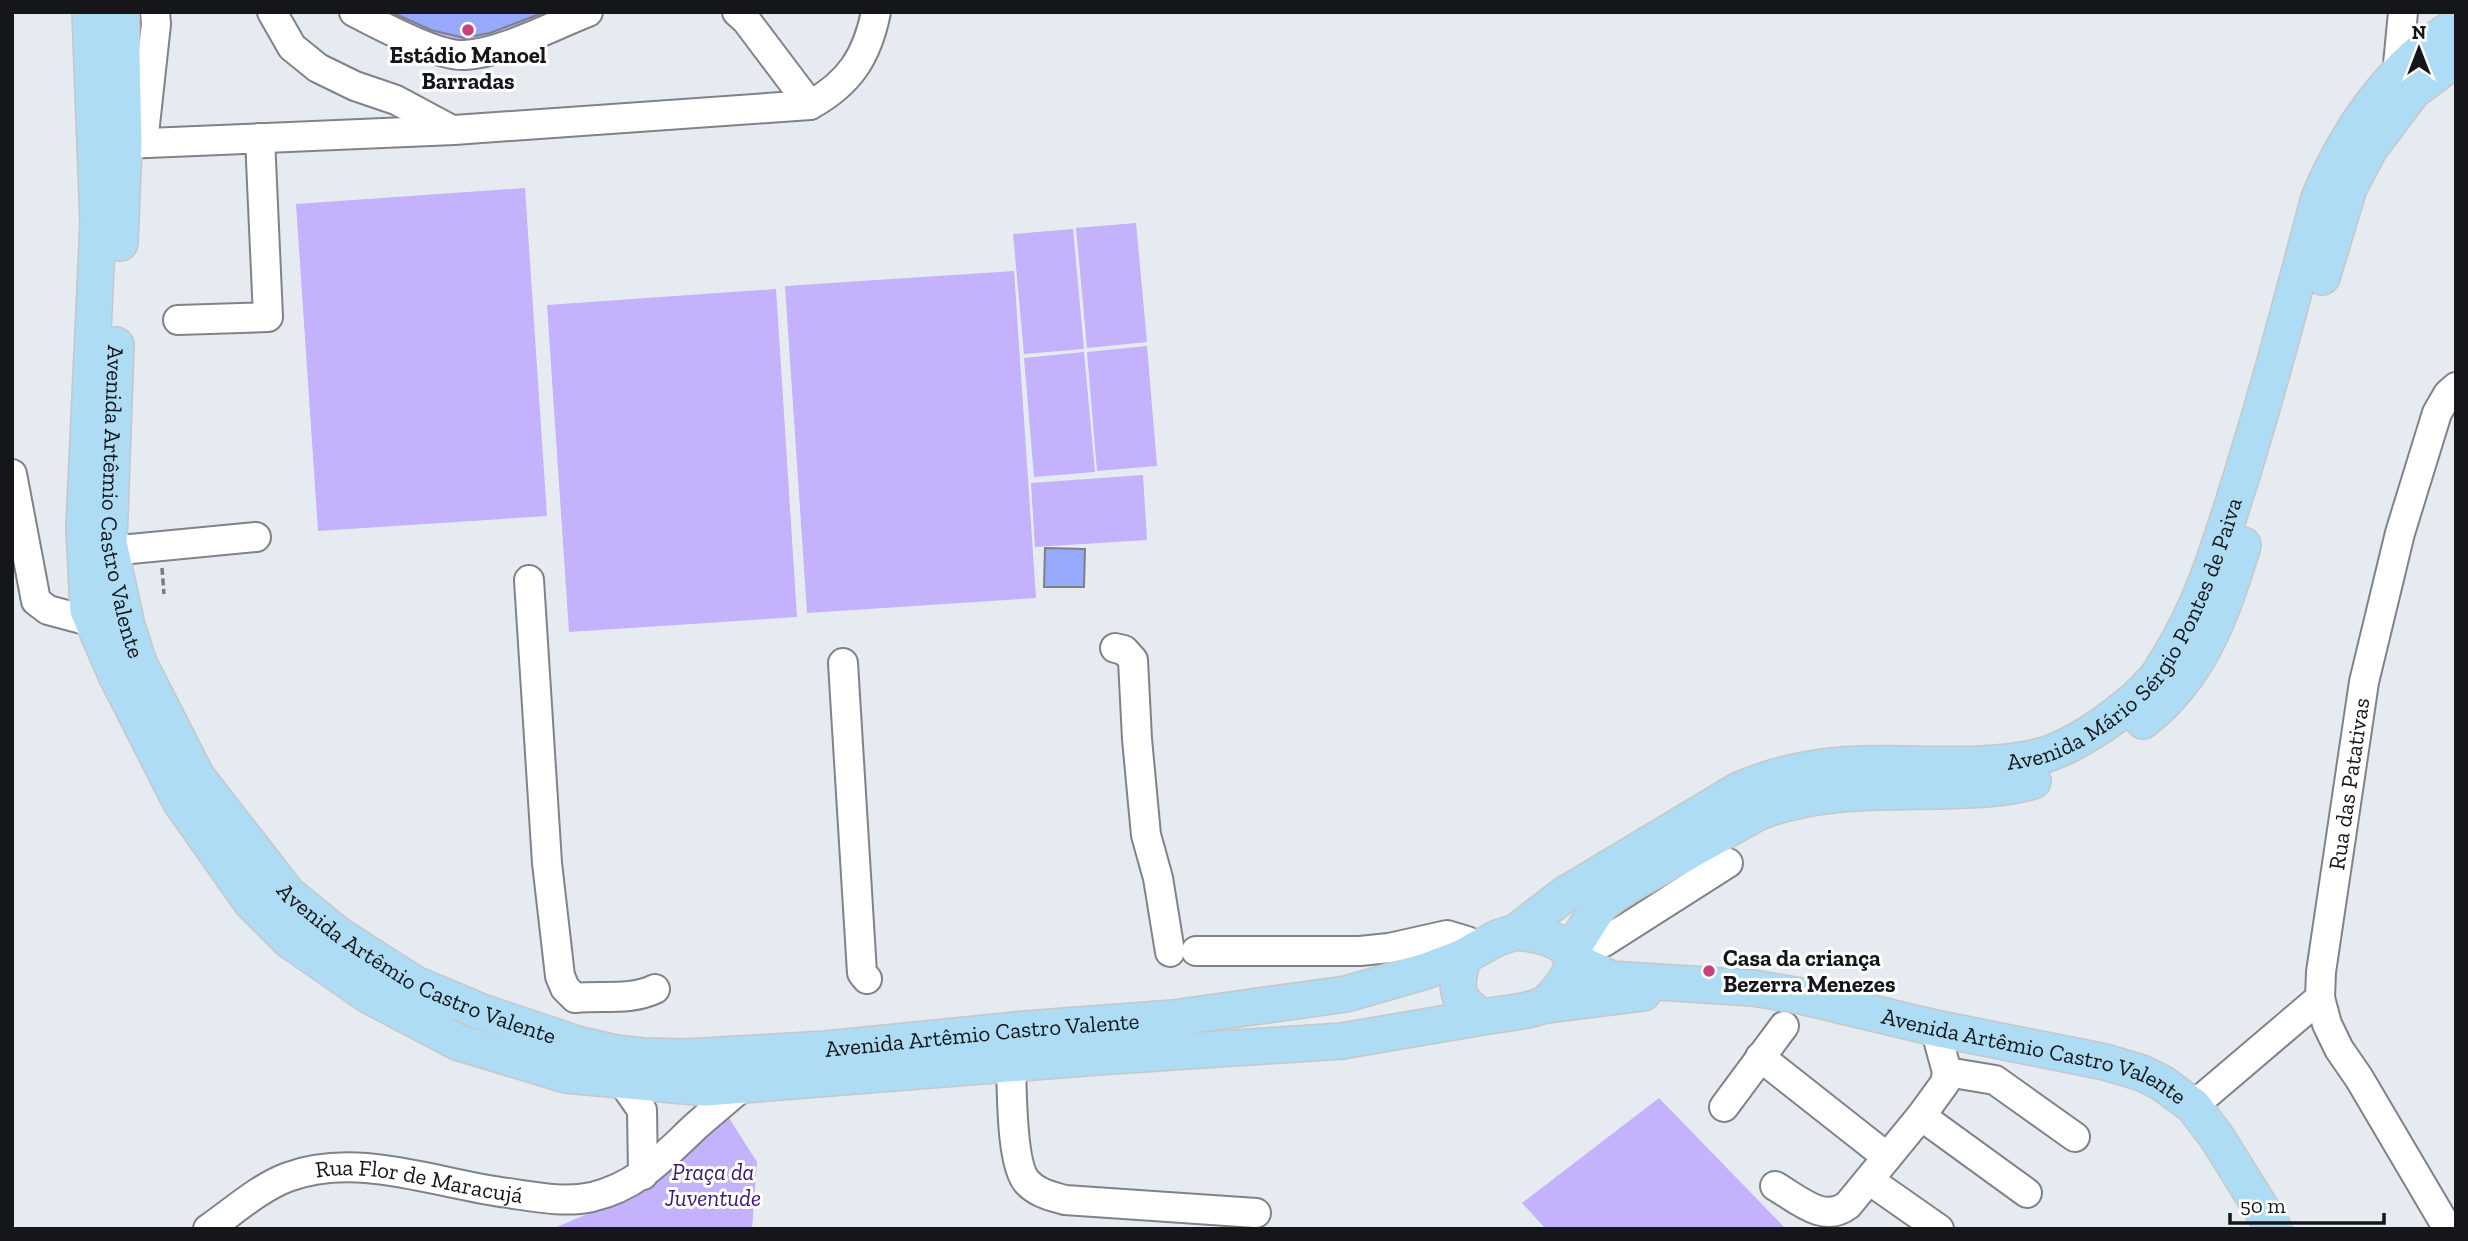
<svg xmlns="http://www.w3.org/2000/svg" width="2468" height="1241" font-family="'Zilla Slab',serif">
	<rect width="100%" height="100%" fill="#e6ebf1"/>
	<!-- green -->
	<g fill="#c4b2fd">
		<polygon points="384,12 558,12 465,49"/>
		<polygon points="525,188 547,516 318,531 296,204"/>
		<polygon points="1136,223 1147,342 1087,348 1076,228"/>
		<polygon points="1073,229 1084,349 1024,354 1013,234"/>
		<polygon points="1014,271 1036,598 807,613 785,286"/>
		<polygon points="776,289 797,617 569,632 547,305"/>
		<polygon points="1147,346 1157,466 1097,471 1087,352"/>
		<polygon points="1084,352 1095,472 1034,477 1024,358"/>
		<polygon points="1143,475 1147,540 1035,547 1031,483"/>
		<polygon points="1659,1098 1786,1229 1546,1229 1522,1203"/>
		<polygon points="729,1118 757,1162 752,1229 552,1229 639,1192"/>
	</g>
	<!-- building -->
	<g fill="#97a9fc" stroke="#7e8086" stroke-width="2">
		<polygon points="391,12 545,12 490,33 464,38 431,30"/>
		<polygon points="1045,548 1085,549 1084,587 1044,587"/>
	</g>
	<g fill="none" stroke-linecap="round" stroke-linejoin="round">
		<!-- minor casing -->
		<g stroke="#7f8389" stroke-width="32">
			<g id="minor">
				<polyline points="272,12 292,47 318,68 355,86 396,100 452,130"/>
				<path d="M354,12C380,25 438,57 465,55C502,53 552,26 588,12"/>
				<path d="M737,12L746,20L810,105C850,83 867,56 876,12"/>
				<polyline points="2397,75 2403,12"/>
				<polyline points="143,143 156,24 155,12"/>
				<polyline points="124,144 454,130 810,105"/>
				<polyline points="178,320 268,317 260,138"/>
				<polyline points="12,474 36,601 48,610 93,622"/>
				<polyline points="110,551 256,537"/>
				<path d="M529,580L547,863L560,976L565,988L575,998C602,995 630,1001 655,989"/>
				<polyline points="1115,648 1124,650 1133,660 1137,739 1146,835 1158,878 1170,952"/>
				<polyline points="843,663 862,973 867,979"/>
				<polyline points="1196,951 1360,951 1389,948 1447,935 1467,941 1478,947"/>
				<polyline points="1571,955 1604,942 1728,863"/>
				<polyline points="2320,998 2327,1024 2339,1049 2359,1078 2448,1229"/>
				<polyline points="1760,1057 1887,1157"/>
				<path d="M1011,1064C1012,1090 1011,1164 1027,1182C1037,1193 1051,1196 1065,1200L1256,1213"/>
				<polyline points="1947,1072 1995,1080 2075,1137"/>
				<polyline points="621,1080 642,1110 643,1175"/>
				<path id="s1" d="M2193,1106L2320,998L2321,972L2364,682L2400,533L2437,413L2448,394L2456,387"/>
				<polyline points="1724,1107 1784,1026"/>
				<polyline points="1921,1116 2027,1193"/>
				<polyline points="1869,1180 1939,1229"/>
				<path d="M1775,1186C1798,1199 1823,1224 1848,1205L1921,1116L1945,1083L1947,1072L1935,1028"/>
				<path id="s2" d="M208,1229C234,1211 259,1188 288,1177C358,1151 437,1184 508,1193C536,1197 564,1203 592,1197C638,1186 663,1157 696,1126C712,1112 728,1099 744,1085"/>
			</g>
		</g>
		<!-- major casing -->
		<g stroke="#c7c7c8" stroke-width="38">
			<g id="major">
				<polyline points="90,12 98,223 84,528 88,610 116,675 180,801 251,902 290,941 368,995 457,1042 566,1075 706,1088 1097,1057 1342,1041 1482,1017"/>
				<polyline points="120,243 124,144 121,12"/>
				<polyline points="2322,277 2349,188 2370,148 2413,91 2456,59"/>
				<path id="s3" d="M116,345L109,543L127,626L139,663L197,777L288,894L340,936L415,984L482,1012L577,1044L616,1053L643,1056L687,1057L826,1049L1025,1029L1173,1018L1346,994L1426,971L1463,957"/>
				<path d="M2143,721C2200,677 2223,612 2243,545"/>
				<path id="s4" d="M1516,932C1532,933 1560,938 1570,953C1580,968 1554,999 1541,1006C1526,1012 1499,1014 1482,1017C1454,999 1455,988 1463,957L1497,938L1516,932L1564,895L1739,790C1760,781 1782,774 1805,770C1881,755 1961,774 2037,757C2075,748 2131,708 2156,678C2161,672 2165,663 2170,656C2200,607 2217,554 2234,500C2266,400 2292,299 2319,198C2347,131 2393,64 2456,26"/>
				<path d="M1570,952L1600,905L1621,889L1759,812C1816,790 1876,792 1936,791C1968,790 2002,790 2033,781"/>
				<path id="s5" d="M1572,959L1611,979L1753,988L1801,996L1935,1028L2105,1062L2142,1073L2162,1083L2193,1106L2216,1136L2274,1229"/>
				<polyline points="1540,1006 1643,993"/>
			</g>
		</g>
		<!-- path -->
		<polyline stroke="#797c80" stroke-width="3.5" stroke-dasharray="7 3.5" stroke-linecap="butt" points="162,568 164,594"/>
		<!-- minor -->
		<use href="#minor" stroke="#fff" stroke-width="28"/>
		<!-- major -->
		<use href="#major" stroke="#addcf4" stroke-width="35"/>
	</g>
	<!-- markers -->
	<g fill="#ca417b" stroke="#fff" stroke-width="2.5">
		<circle cx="468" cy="30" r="7"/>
		<circle cx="1709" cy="971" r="7"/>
	</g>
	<g text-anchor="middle" stroke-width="6" stroke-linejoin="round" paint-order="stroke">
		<!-- poi labels -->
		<g font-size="23" font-weight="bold" fill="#151619" stroke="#fff">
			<text x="468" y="63">Estádio Manoel<tspan x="468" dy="26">Barradas</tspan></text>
			<text x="1723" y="966" text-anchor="start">Casa da criança<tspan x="1723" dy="26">Bezerra Menezes</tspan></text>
		</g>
		<!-- street labels -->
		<g font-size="23" fill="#151619" stroke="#fff">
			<text dy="8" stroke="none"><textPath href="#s3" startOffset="158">Avenida Artêmio Castro Valente</textPath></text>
			<text dy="8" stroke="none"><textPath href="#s4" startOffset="1036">Avenida Mário Sérgio Pontes de Paiva</textPath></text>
			<text dy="8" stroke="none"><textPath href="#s1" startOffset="383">Rua das Patativas</textPath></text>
			<text dy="8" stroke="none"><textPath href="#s3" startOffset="746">Avenida Artêmio Castro Valente</textPath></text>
			<text dy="8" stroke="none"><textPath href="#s3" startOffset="1334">Avenida Artêmio Castro Valente</textPath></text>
			<text dy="8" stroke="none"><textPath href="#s5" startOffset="476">Avenida Artêmio Castro Valente</textPath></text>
			<text dy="8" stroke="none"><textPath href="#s2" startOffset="229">Rua Flor de Maracujá</textPath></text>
		</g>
		<!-- park labels -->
		<g font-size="23" font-style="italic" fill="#3c1475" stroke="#fff">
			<text x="713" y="1180">Praça da<tspan x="713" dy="26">Juventude</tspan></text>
		</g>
	</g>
	<!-- border -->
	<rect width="2468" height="1241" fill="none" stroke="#151619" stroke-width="28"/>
	<!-- north arrow -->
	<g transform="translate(2419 49)" stroke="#ffffff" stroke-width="5" paint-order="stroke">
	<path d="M0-5L12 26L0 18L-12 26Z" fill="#151619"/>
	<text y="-10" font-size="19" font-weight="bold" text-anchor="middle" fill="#151619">N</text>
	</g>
	<!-- scale -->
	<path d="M2230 1213v10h154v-10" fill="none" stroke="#151619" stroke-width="3.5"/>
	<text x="2240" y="1213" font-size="21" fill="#151619" stroke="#ffffff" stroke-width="5" paint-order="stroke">50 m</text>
</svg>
